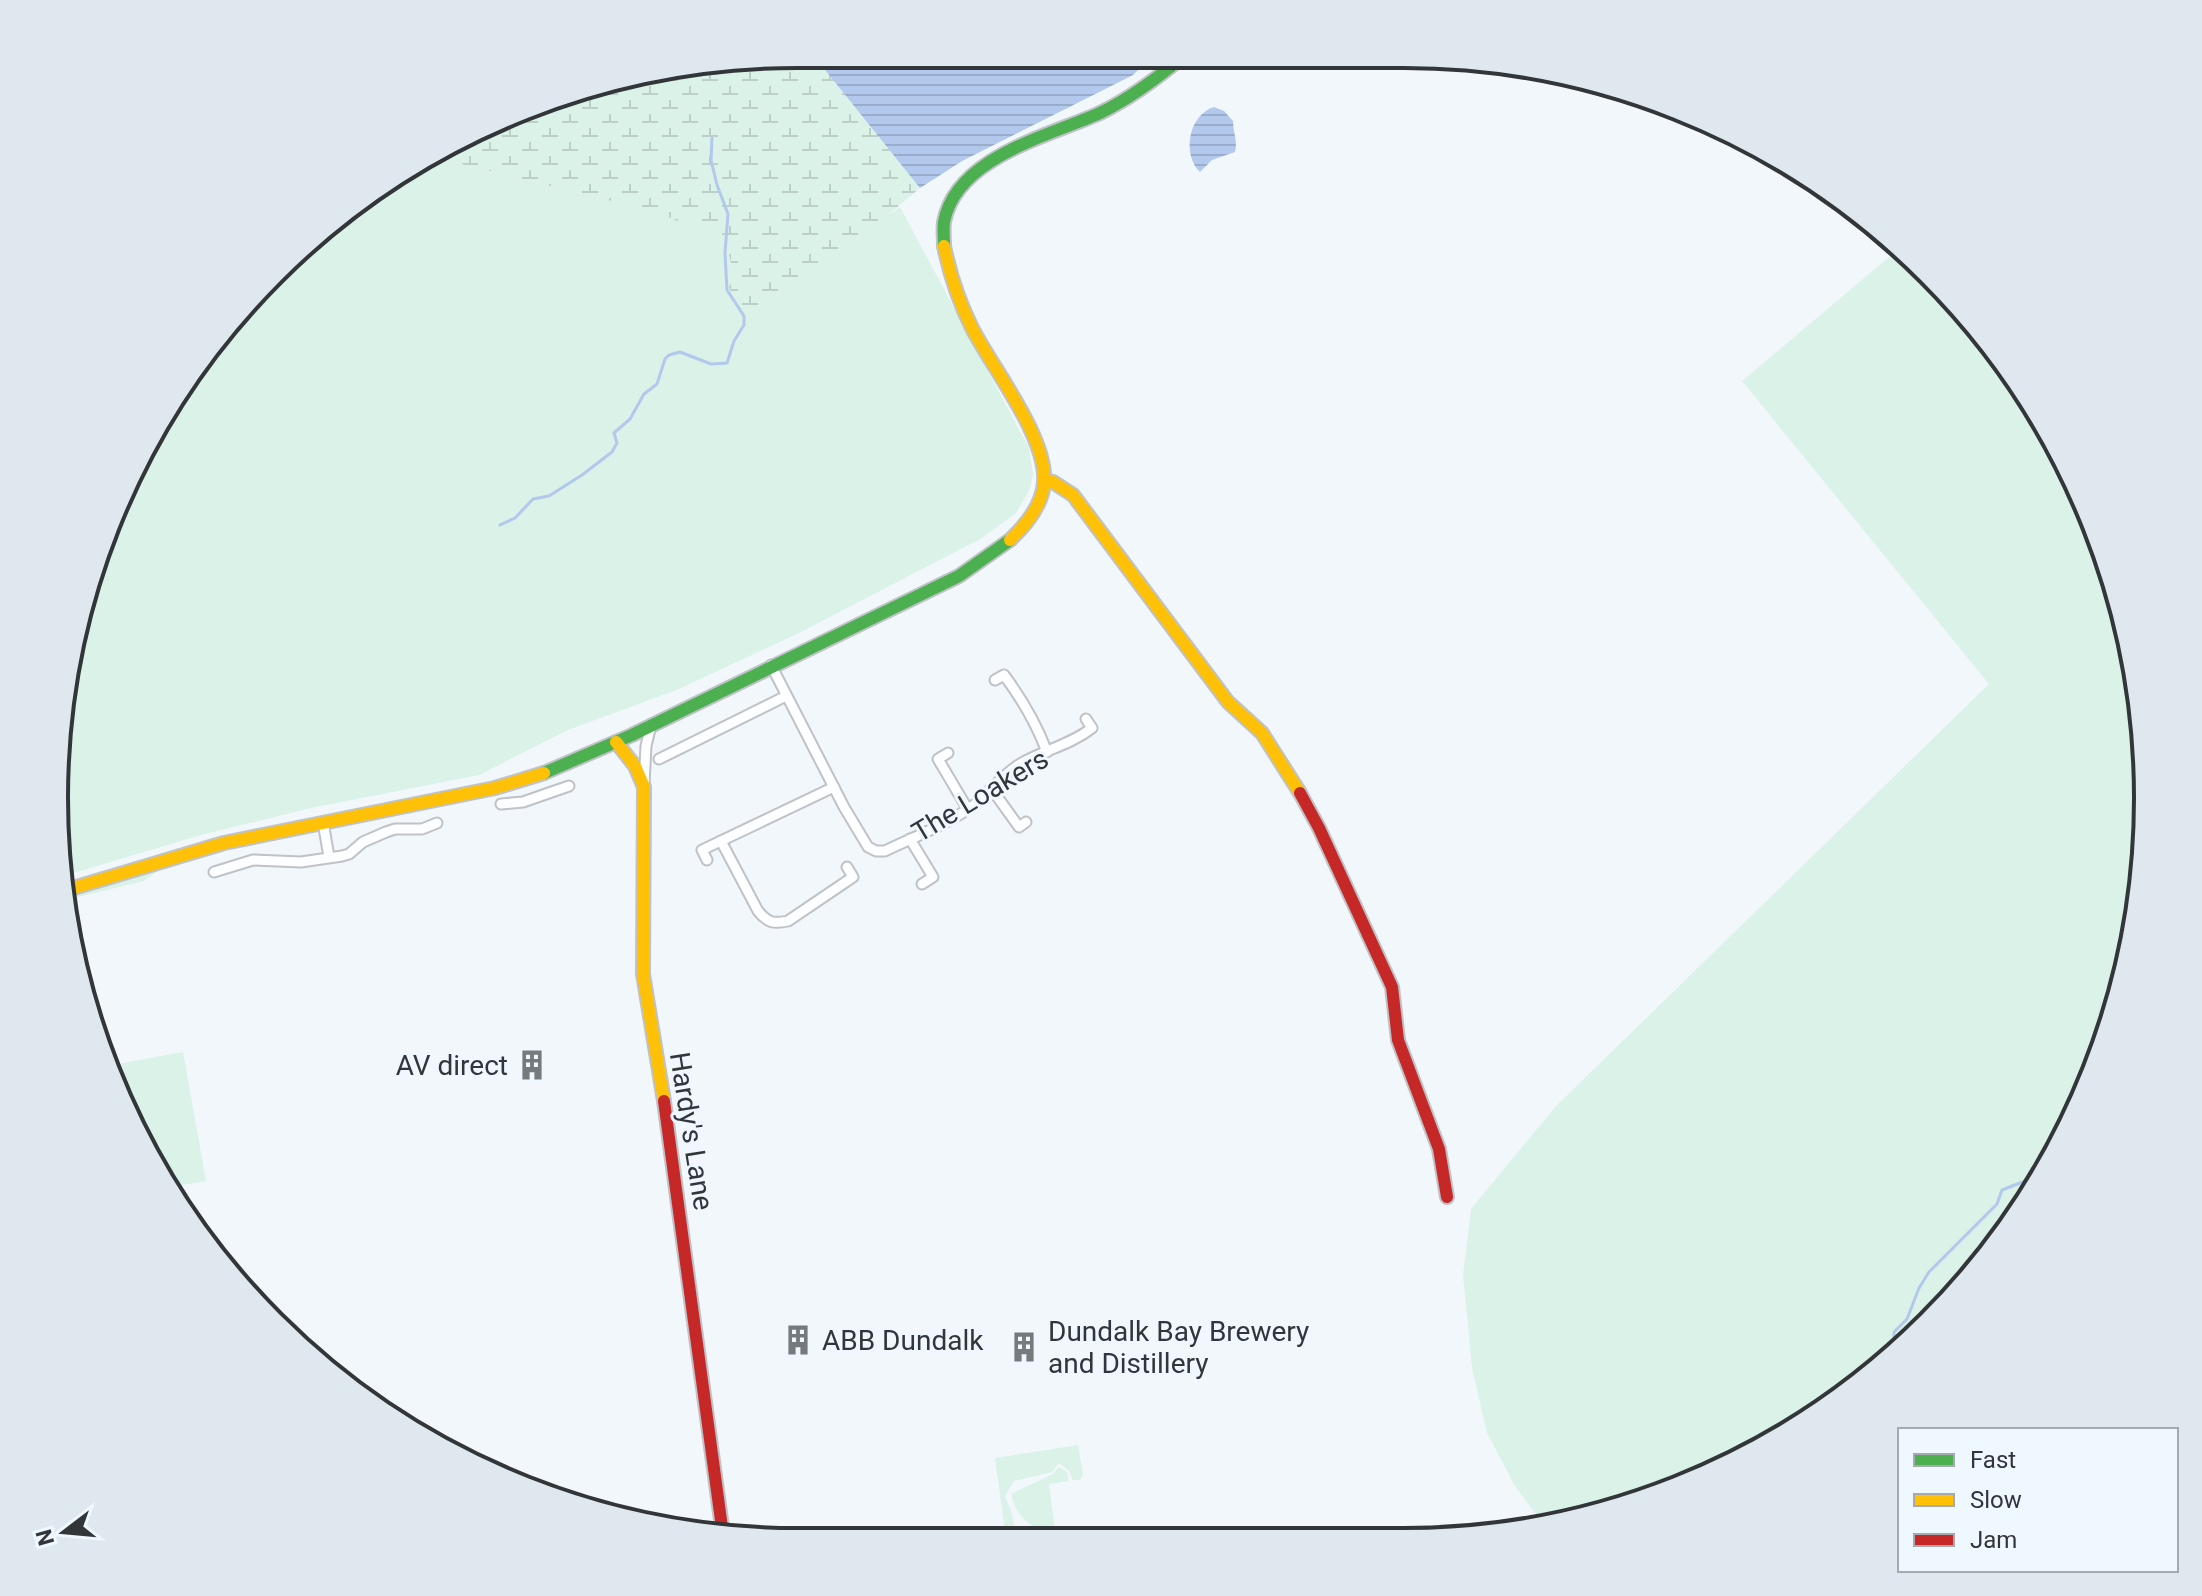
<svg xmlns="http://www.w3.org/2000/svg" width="2202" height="1596" font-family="Roboto,sans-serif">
	<defs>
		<pattern id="wetland-marsh" width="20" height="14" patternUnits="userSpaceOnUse" patternTransform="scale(2)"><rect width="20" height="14" fill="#daf2e8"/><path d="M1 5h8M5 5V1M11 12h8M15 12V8" fill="none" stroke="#bcd0c8"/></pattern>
		<pattern id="water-rules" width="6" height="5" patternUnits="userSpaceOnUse" patternTransform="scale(2)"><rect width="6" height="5" fill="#b2c8ec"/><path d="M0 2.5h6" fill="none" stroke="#9aaccb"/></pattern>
	</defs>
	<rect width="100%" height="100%" fill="#f2f7fc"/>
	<!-- grass -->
	<g fill="#daf2e8">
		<polygon points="433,157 657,212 726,241 734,277 746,311 900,207 1029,448 1033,474 1029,491 1016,513 982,538 799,633 679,689 568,730 479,775 311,808 201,835 60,877 60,700 131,469 238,308 385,179"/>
		<polygon points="1895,252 1994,345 2071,469 2123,605 2146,749 2142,895 2109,1037 2049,1170 1964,1288 1857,1388 1689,1485 1537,1526 1537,1516 1515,1486 1487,1433 1472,1368 1463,1275 1471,1209 1556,1106 1989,684 1742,381"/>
		<polygon points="163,867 144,881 62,901 61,898"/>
		<polygon points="183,1052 206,1181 171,1187 110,1082 106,1066"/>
		<polygon points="1078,1445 1083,1475 1080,1480 1073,1480 1069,1471 1059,1463 1052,1472 1014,1481 1005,1496 1012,1513 1016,1539 1006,1539 995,1458"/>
		<path d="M1059,1467L1067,1472L1069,1481L1049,1484L1056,1538H1044V1534C1026,1522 1016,1515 1011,1494L1053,1474Z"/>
	</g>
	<!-- wetland -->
	<polygon fill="url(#wetland-marsh)" points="798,54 1154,54 1133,75 962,161 920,188 838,257 786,292 745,311 734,301 729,287 734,277 726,241 656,212 433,157 605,79"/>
	<!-- water -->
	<g fill="url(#water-rules)">
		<polygon points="798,54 1154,54 1133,75 962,161 920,188 822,66 789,55"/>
		<path d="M1214,107L1224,111L1233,121C1233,132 1238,142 1235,152L1212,160L1200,172C1182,155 1188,115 1214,107Z"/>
	</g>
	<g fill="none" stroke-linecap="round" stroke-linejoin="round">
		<!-- stream -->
		<g stroke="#b2c8ec" stroke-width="3">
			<polyline points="500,525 515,518 533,499 549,496 582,475 612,452 617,443 614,433 630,419 644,394 657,384 665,359 669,355 680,352 711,364 727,363 734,341 744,325 744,316 727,290 725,253 728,214 717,185 711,160 712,138"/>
			<polyline points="1894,1343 1894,1332 1907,1319 1919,1288 1929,1272 1997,1204 2002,1190 2025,1181 2040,1182"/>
			<polyline points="1888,1359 1893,1346"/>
		</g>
		<!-- street casing -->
		<g stroke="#bfc2c6" stroke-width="13">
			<g id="street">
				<path d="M771,665L844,807L868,847L876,851H885C914,837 948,824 974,805C990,792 1002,775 1020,764C1044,750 1070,745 1092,728L1086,719"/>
				<path d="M995,680L1004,675C1022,699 1036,723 1047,752"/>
				<polyline points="948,753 938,759 967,808"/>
				<polyline points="659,759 786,696"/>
				<polyline points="644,785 646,746 651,725"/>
				<polyline points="991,788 1019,827 1026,822"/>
				<polyline points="501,804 523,802 569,786"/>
				<polyline points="323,822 329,857"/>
				<polyline points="910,839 933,877 922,884"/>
				<path d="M721,841L758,911C768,923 773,924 788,921L853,877L847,867"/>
				<polyline points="707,860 702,850 834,787"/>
				<polyline points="214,872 253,860 301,862 342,856 349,854 363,842 386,832 395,829 422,829 437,823"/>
			</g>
		</g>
		<!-- fast casing -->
		<g stroke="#bfc2c6" stroke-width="16">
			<g id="fast">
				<path d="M944,246C944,238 943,229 944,222C956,157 1049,136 1100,113C1131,98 1159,77 1186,54"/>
				<polyline points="544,773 632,735 959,576 1010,540"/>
			</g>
		</g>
		<!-- slow casing -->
		<g stroke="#bfc2c6" stroke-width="16">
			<g id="slow">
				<path d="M944,246C950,275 959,302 972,328C993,369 1048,438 1044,483C1042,506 1026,525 1010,540"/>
				<polyline points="1044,481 1053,482 1073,495 1228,702 1262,733 1300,793"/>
				<polyline points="616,742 635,766 644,787 643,974 664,1101"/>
				<polyline points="60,892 224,843 495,788 544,773"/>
			</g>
		</g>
		<!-- jam casing -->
		<g stroke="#bfc2c6" stroke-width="16">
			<g id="jam">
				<polyline points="1300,793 1319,828 1392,987 1398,1040 1439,1149 1447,1197"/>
				<polyline points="664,1101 723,1535"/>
			</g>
		</g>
		<!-- street -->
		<use href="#street" stroke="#fdfeff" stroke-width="9"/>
		<!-- fast -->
		<use href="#fast" stroke="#4caf50" stroke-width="12"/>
		<!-- slow -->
		<use href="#slow" stroke="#ffc107" stroke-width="12"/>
		<!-- jam -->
		<use href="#jam" stroke="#c62828" stroke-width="12"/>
	</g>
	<!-- icons -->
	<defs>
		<g id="building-bare" transform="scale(2.4)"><path d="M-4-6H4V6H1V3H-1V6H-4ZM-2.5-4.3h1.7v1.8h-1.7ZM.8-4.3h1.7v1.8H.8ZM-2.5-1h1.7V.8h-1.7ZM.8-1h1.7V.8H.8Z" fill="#767a7d" stroke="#eff7ff" stroke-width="2.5" paint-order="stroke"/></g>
	</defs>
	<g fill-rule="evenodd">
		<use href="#building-bare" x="532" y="1065"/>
		<use href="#building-bare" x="798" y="1340"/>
		<use href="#building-bare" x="1024" y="1347"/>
	</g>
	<g text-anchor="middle" stroke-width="6" stroke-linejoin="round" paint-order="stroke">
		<!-- street labels -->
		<g font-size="28" fill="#333639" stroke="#eff7ff">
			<text transform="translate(980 795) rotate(-31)" y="10">The Loakers</text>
			<text transform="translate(692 1131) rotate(81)" y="10">Hardy's Lane</text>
		</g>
		<!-- poi labels -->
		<g font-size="28" fill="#333639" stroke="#eff7ff" text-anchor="start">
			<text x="508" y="1075" text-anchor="end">AV direct</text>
			<text x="1048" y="1341">Dundalk Bay Brewery<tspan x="1048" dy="32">and Distillery</tspan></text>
			<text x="822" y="1350">ABB Dundalk</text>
		</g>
	</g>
	<!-- crop -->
	<path d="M0 0H2202V1596H0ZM798 68H1404A730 730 0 0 1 2134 798V798A730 730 0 0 1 1404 1528H798A730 730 0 0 1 68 798V798A730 730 0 0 1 798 68Z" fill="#e0e8ef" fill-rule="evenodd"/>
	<path fill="none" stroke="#333639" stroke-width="4" d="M798 68H1404A730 730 0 0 1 2134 798V798A730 730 0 0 1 1404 1528H798A730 730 0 0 1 68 798V798A730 730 0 0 1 798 68Z"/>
	<!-- legend -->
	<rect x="1898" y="1428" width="280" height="144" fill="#eff7ff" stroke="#a4aab0" stroke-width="2"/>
	<rect x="1914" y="1454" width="40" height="12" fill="#4caf50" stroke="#a4aab0" stroke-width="2"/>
	<text x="1970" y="1468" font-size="24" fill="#333639">Fast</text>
	<rect x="1914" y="1494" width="40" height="12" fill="#ffc107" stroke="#a4aab0" stroke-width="2"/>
	<text x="1970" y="1508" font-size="24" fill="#333639">Slow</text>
	<rect x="1914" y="1534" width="40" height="12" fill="#c62828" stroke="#a4aab0" stroke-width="2"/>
	<text x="1970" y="1548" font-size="24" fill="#333639">Jam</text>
	<!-- north arrow -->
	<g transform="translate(64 1532) rotate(254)" stroke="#eff7ff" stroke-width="6" paint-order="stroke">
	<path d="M0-6L14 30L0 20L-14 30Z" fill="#333639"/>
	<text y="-12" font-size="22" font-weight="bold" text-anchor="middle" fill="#333639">N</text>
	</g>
</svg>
